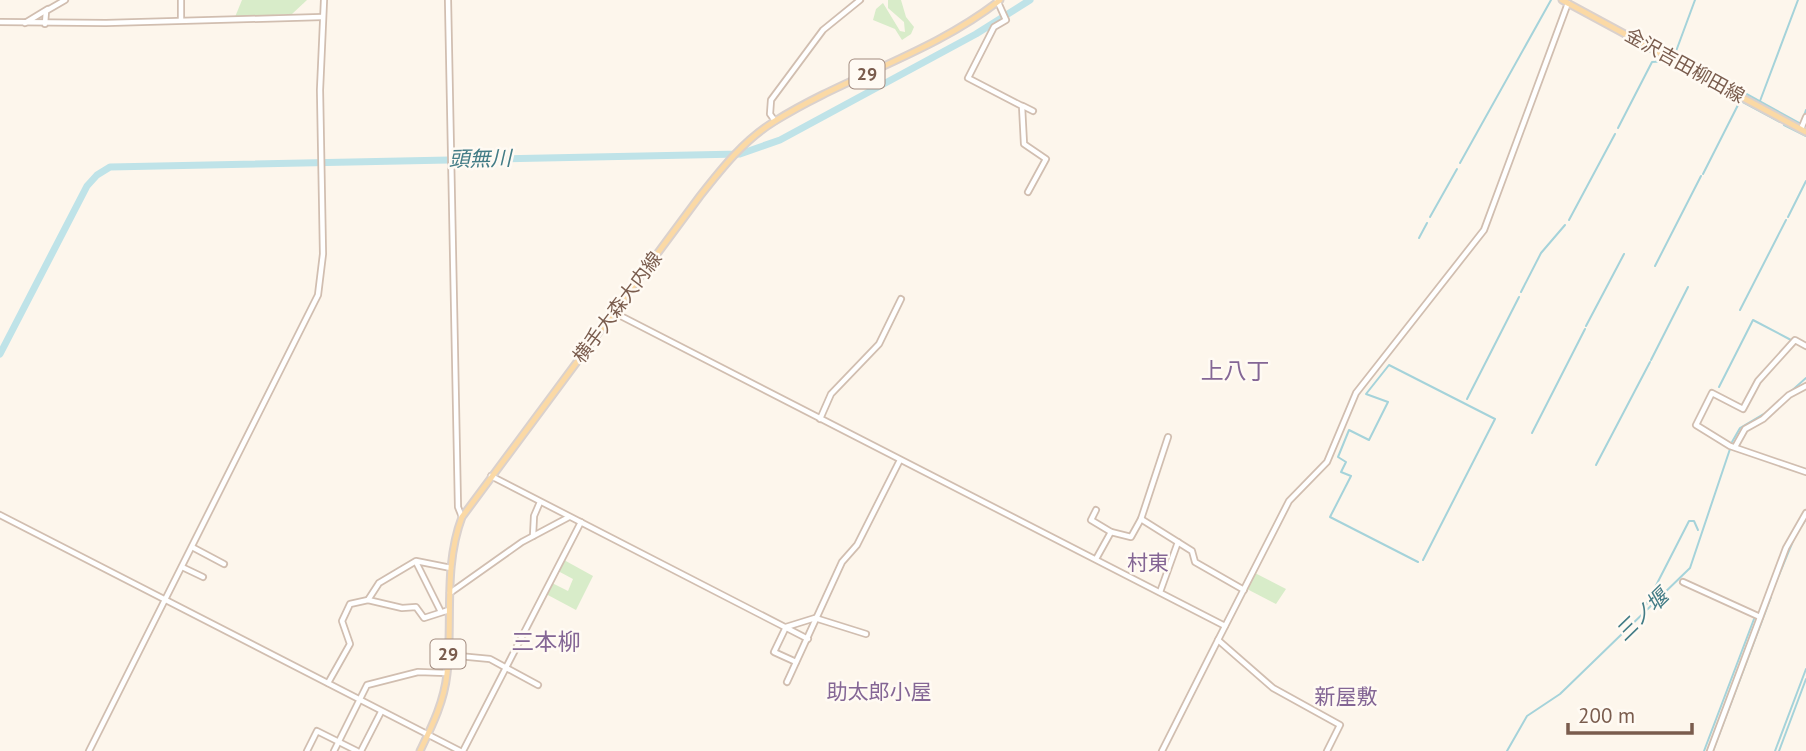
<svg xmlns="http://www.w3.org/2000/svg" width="1806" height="751" font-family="'PT Sans','Noto Sans JP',sans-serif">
	<rect width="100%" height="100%" fill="#fdf6ec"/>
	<!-- green -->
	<g fill="#d8ecc9">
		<polygon points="242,0 307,0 292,14 235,17"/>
		<polygon points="888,0 901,0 906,17 914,27 911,34 902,40 895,29 873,20 876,9 883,3 900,31 905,32 904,22 888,8"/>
		<polygon points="564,560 593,576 576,610 546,594 552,583 568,591 573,579 558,571"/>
		<polygon points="1255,573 1286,589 1276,604 1247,589"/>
	</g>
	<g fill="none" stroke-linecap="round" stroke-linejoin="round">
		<!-- stream -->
		<g stroke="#a5d3da" stroke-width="2">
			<polyline points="1635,34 1717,77"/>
			<polyline points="1625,38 1664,59"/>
			<polyline points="1675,54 1695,0"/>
			<polyline points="1669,62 1696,77"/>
			<polyline points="1700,79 1780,122"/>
			<polyline points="1723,81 1799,123"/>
			<polyline points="1760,101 1798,0"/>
			<polyline points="1802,122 1806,110"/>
			<polyline points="1784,125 1806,136"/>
			<polyline points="1618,128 1652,62 1667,61"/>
			<polyline points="1460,163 1551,0"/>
			<polyline points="1703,174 1740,101"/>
			<polyline points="1430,217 1457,169"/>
			<polyline points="1788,217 1806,181"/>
			<polyline points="1569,220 1615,134"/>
			<polyline points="1419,238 1427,223"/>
			<polyline points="1655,266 1701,176"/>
			<polyline points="1521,292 1541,253 1565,225"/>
			<polyline points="1740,310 1786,220"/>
			<polyline points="1586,326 1624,254"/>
			<polyline points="1651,360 1688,287"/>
			<polyline points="1719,387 1753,320 1791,340"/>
			<polyline points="1467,399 1519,297"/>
			<polyline points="1779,402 1806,378"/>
			<polyline points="1532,433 1585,329"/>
			<polyline points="1732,442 1740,428 1767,412"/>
			<polyline points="1596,465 1650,362"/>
			<polyline points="1801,527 1806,519"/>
			<polyline points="1418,562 1330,517 1351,476 1341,472 1346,462 1338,457 1349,430 1369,440 1388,402 1366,394 1389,365 1495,419 1423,560"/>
			<polyline points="1774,587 1793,541"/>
			<polyline points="1645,607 1689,521 1694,521 1698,530"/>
			<polyline points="1507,751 1527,716 1560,694 1690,568 1730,449"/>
			<polyline points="1704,751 1754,619"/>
			<polyline points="1713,751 1771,597"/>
			<polyline points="1775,751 1806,669"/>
			<polyline points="1779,751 1806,679"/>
		</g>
		<!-- river -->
		<polyline stroke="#bfe3e8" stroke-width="7" points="0,354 87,186 97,175 110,167 740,154 780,140 976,34 1030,0"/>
		<!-- minor casing -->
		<g stroke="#d1beb0" stroke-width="8">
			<g id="minor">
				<polyline points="448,0 458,507 462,517"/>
				<polyline points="997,0 1006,20 994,27 968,78 1022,106 1024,144 1046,159 1028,192"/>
				<polyline points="181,20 181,0"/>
				<polyline points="0,22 106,23 322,17"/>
				<polyline points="25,23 48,9"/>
				<polyline points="45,24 46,11 65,0"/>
				<polyline points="1023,106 1033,111"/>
				<polyline points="775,121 770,114 771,100 823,30 860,0"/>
				<polyline points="1801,129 1806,117"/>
				<polyline points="613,312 1225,626"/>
				<polyline points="1806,346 1795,340 1758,381 1743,409 1712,393 1696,425 1730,446 1806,472"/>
				<polyline points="820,419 831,394 879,344 901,299"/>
				<polyline points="1735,447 1745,429 1763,419 1789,395 1806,386"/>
				<polyline points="491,476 808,639"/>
				<polyline points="1096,510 1091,520 1111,532"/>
				<polyline points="0,515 460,751"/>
				<polyline points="1141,519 1192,551 1195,562 1244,590"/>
				<polyline points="533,536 534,516 540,502"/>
				<polyline points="192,547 224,564"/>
				<polyline points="1096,559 1111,532 1131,537 1141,519 1168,437"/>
				<polyline points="416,562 440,610"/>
				<polyline points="182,567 203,577"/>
				<polyline points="1683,582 1760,617"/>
				<polyline points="1160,592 1178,542"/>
				<polyline points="450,593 522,542 569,517"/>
				<polyline points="368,600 402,608 416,607 424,618 449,610"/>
				<polyline points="448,655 490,659 538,685"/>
				<polyline points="796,662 774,652 786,627 815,618 866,634"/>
				<polyline points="787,682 842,562 857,545 900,460"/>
				<polyline points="328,683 350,644 342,621 350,604 368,600 379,583 416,561 451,568"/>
				<polyline points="89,751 318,295 323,254 320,90 324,0"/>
				<polyline points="307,751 317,731 357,751"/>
				<polyline points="334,751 367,685 418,672 447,673"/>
				<polyline points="361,751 381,712"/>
				<polyline points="463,751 581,522"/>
				<polyline points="1162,751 1218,640"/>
				<polyline points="1327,751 1340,725 1273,688 1218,640 1289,501 1327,462 1356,393 1484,230 1568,3"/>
				<polyline points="1710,751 1786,548 1806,513"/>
			</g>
		</g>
		<!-- major casing -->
		<g stroke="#dad1cd" stroke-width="9">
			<g id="major">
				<polyline points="1562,0 1806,132"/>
				<path d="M420,751C432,726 444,702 447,674C453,622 443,567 462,517L700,196C722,168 744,140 775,121C847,76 933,53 1000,0"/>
			</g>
		</g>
		<!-- minor -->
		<use href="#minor" stroke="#fff" stroke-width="4.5"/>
		<!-- major -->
		<use href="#major" stroke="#fbd9a5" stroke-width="5"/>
	</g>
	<g text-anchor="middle" stroke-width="5" stroke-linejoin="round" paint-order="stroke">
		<!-- shield labels -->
		<g fill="#fffaf3" stroke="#a28b7f" stroke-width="2">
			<rect x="849.5" y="59.5" width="35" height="29" rx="5"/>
			<rect x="430.5" y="639.5" width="35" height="29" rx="5"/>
		</g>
		<g font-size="18" font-weight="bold" fill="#7a5c4d">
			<text x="867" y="80">29</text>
			<text x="448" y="660">29</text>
		</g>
		<!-- street labels -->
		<g font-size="19" fill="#7a5c4d" stroke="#fffaf3">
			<text transform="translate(1685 65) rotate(29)" y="7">金沢吉田柳田線</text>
			<text transform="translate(617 307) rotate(-53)" y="7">横手大森大内線</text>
		</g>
		<!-- water labels -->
		<g font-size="21" font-style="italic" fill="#437c86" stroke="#fffaf3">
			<text transform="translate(480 159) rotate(-1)" y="7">頭無川</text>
			<text transform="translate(1642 615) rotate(-44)" y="7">三ノ堰</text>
		</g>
		<!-- neighbourhood labels -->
		<g font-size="21" fill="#846695" stroke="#fffaf3">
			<text x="1148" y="570">村東</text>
			<text x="879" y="699">助太郎小屋</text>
			<text x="1346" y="704">新屋敷</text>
		</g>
		<!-- quarter labels -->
		<g font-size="23" fill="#846695" stroke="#fffaf3">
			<text x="1235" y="379">上八丁</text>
			<text x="546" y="650">三本柳</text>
		</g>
	</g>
	<!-- scale -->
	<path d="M1568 723v10h124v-10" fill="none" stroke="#7a5c4d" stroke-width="3.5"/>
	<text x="1578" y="723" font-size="21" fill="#7a5c4d" stroke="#fffaf3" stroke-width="5" paint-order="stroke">200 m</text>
</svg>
